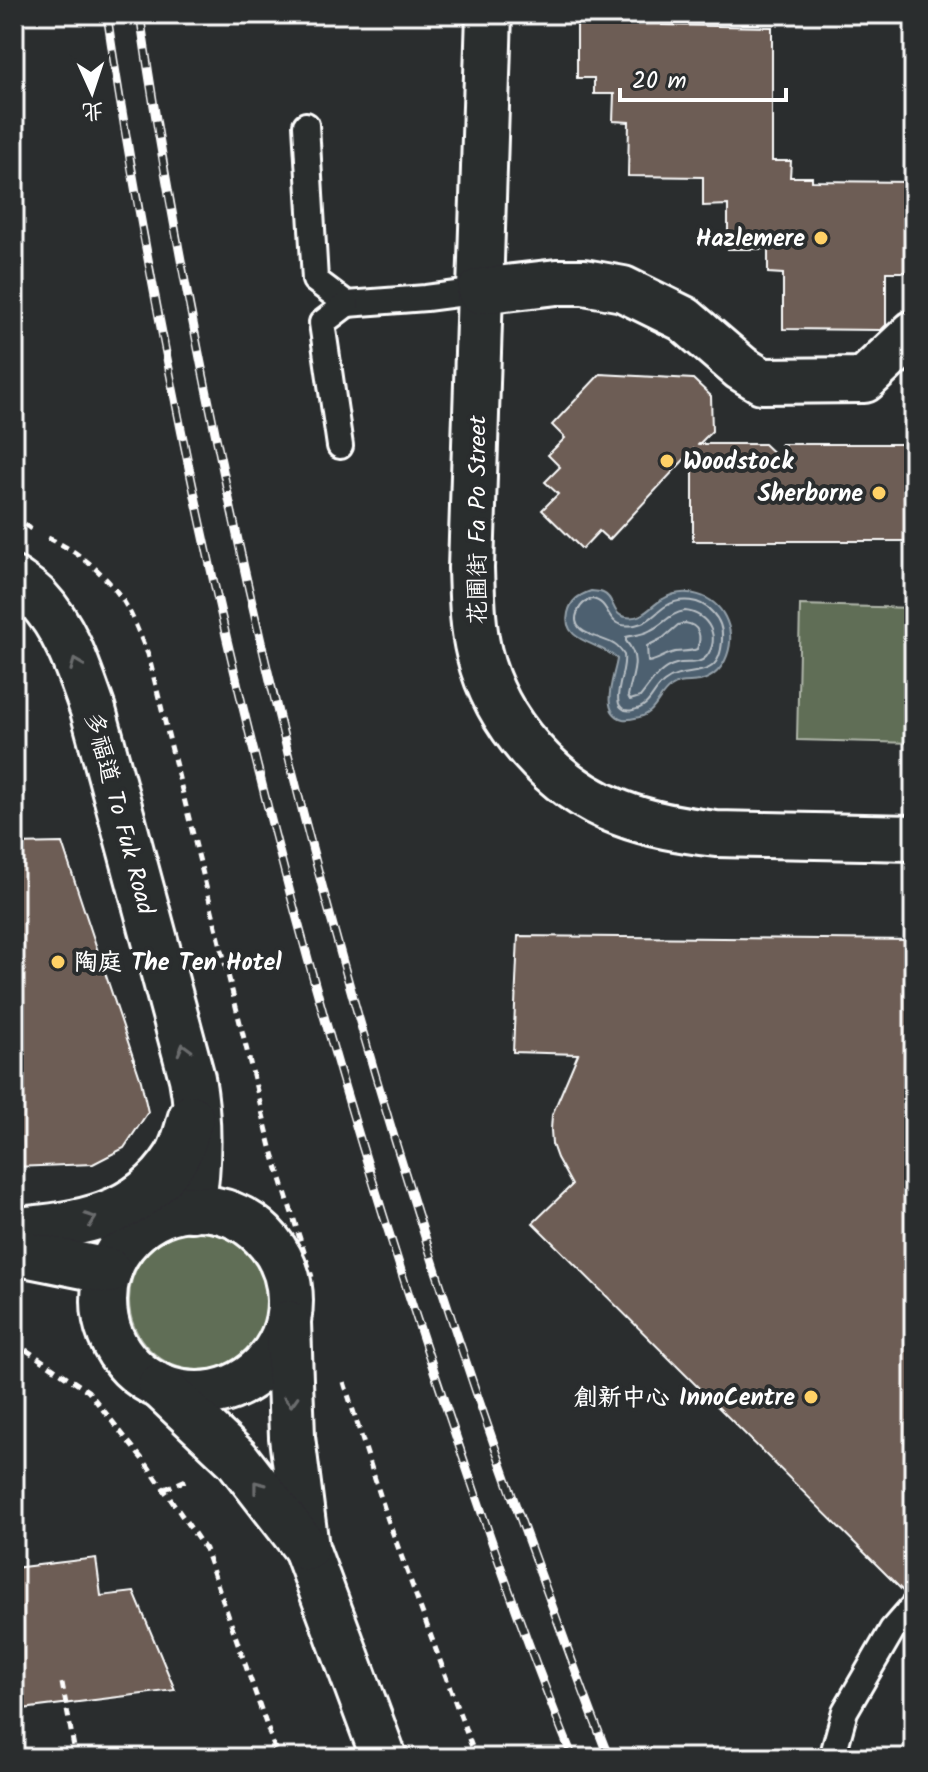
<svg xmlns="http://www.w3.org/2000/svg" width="928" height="1772" font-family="Kalam,'LXGW WenKai TC',sans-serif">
	<rect width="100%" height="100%" fill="#2a2d2e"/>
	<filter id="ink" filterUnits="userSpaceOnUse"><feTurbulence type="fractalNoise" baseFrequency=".0125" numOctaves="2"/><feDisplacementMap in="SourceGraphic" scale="16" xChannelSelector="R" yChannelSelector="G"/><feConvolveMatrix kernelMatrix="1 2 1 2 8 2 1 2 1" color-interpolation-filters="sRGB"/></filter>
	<g filter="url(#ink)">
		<!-- green -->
		<g fill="#606e56" stroke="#b0b6aa" stroke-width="2">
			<polygon points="800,605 914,608 914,743 797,740"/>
			<circle cx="199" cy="1300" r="70"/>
		</g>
		<!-- water -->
		<path fill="#4d606f" stroke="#94a0a9" stroke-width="2" d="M591,591C595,592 599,591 603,593C615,598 611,615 626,617C643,620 650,606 663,599C685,586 714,595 725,617C737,641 727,674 700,681C689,683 681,680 671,687C656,697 657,715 635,718C631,719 627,720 623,719C598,712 615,675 617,659C602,642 561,643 568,613C571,600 579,595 591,591Z"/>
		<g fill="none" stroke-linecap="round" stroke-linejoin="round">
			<!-- shore -->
			<g stroke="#b8bfc5" stroke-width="2">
				<path d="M592,599C614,603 603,630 635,625C649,623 655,613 666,606C680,597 701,599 712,612C719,619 723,629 722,640C720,685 686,664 664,682C652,691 651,707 633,710C629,711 625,711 622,708C611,700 627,669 624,655C622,652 618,647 615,645C603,636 567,635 578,611C581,604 585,601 592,599Z"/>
				<path d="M685,611C708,613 722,638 706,657C698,666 687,661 676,664C658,669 651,684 640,697L630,700L628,696C632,674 642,660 626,641V637C634,635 643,635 651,630C664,624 670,613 685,611Z"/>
				<path d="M685,623C700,625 702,637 697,649C690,652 683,651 675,652C665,654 658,661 648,662L647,646L663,638L678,625Z"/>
			</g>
		</g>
		<!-- building -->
		<g fill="#6d5d54" stroke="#fff" stroke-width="2">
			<polygon points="577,14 662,14 662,25 772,27 772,161 791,161 790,177 812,177 812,181 914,182 914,257 909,257 909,272 886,272 886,325 881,330 783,329 783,274 768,273 768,249 728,249 728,205 703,206 703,177 628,176 629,122 613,121 614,94 594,94 594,78 577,78"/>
			<polygon points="600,374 693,379 711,396 712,431 699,444 764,444 781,460 781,444 914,444 914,541 693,541 693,450 609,540 599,531 582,549 542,510 558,494 545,482 560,467 548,455 565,438 552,425"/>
			<polygon points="62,843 141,1081 148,1112 124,1148 93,1164 14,1167 14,844"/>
			<polygon points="518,936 914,940 914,1590 905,1593 533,1223 572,1185 557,1158 552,1144 551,1130 552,1115 578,1054 513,1052"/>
			<polygon points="96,1558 101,1596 134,1592 175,1690 14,1710 14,1568"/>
		</g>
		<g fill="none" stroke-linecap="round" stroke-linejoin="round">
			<!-- lane casing -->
			<g stroke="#fff" stroke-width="30">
				<g id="lane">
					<polyline points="306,125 315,280 347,304 426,298 480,291"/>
					<polyline points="340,446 322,323 347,304"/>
					<polyline points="832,1758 845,1711 892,1630 914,1605"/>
				</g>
			</g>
			<!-- street casing -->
			<g stroke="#fff" stroke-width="50">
				<g id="street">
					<path d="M489,14L471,568C472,596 472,625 479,653C496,723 553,788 620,813C651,825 683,830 716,834L914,838"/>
					<polyline points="480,291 557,282 584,282 623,289 684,319 741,368 762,381 864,380 914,333"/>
					<path d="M14,580C22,586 32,592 38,599C67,630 79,671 93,710L192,1078C200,1122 199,1165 192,1209"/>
					<circle cx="197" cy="1301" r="93"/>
					<path d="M14,1230C78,1226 139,1216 176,1158C184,1146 187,1130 191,1117"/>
					<polyline points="14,1252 109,1271"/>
					<polyline points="288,1323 292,1437 306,1548 384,1758"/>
					<polyline points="160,1386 237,1459 306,1548"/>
				</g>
			</g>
			<!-- path -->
			<g stroke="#fff" stroke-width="5" stroke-dasharray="8 6" stroke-linecap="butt">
				<polyline points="14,515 32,530"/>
				<path d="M48,538C78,551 106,574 124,602C134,618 140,637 148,654L271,1147L312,1277"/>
				<polyline points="14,1342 88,1391 147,1465 205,1549 278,1758"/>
				<polyline points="344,1382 388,1520 476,1758"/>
				<polyline points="165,1489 186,1480"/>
				<polyline points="62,1683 76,1758"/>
			</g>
			<!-- lane -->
			<use href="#lane" stroke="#2a2d2e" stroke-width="24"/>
			<!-- street -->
			<use href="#street" stroke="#2a2d2e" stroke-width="44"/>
			<!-- rail casing -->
			<g stroke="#fff" stroke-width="9">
				<g id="rail">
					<path d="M107,14C127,155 154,295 182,434C246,746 328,1054 429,1356C474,1491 519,1626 573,1758"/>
					<path d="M140,14C161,164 190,313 221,461C299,836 405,1203 536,1562C560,1627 583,1693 609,1758"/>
				</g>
			</g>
			<!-- rail -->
			<use href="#rail" stroke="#2a2d2e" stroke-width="6" stroke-dasharray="18" stroke-linecap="butt"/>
		</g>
		<!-- one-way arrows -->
		<defs><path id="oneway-chevron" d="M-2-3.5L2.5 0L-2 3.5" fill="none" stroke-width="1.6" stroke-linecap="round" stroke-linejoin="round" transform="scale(2)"/></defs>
		<g stroke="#6a6c6d">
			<use href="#oneway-chevron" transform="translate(76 664) rotate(-112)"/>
			<use href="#oneway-chevron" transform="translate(184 1049) rotate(-105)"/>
			<use href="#oneway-chevron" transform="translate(91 1219) rotate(-20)"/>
			<use href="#oneway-chevron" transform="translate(291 1401) rotate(88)"/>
			<use href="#oneway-chevron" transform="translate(258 1486) rotate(-128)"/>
		</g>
	</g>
	<!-- markers -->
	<g fill="#ffd166" stroke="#2a2d2e" stroke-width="3">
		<circle cx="821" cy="238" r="8"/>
		<circle cx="667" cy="461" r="8"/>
		<circle cx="879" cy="493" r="8"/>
		<circle cx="58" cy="962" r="8"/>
		<circle cx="811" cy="1397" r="8"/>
	</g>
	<g text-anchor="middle" stroke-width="8" stroke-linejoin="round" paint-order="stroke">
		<!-- poi labels -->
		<g font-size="24" font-weight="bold" fill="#fff" stroke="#2a2d2e" text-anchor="end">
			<text x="805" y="246">Hazlemere</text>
			<text x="683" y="469" text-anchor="start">Woodstock</text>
			<text x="863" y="501">Sherborne</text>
			<text x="74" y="970" text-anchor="start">陶庭 The Ten Hotel</text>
			<text x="795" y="1405">創新中心 InnoCentre</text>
		</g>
		<!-- street labels -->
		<g font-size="24" fill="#fff" stroke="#2a2d2e">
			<text transform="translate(477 520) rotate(-90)" y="8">花圃街 Fa Po Street</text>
			<text transform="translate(120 813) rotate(75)" y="8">多福道 To Fuk Road</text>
		</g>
	</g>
	<!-- margin -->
	<rect width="928" height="1772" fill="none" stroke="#2a2d2e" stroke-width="48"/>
	<rect x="24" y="24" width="880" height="1724" fill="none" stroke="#fff" stroke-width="3" filter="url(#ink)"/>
	<!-- north arrow -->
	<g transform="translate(92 92) rotate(177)" stroke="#2a2d2e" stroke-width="6" paint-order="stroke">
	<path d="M0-6L14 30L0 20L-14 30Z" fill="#ffffff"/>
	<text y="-12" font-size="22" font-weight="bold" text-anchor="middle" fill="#ffffff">北</text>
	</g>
	<!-- scale -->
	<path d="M620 88v12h166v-12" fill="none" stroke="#ffffff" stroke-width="4"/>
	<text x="632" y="88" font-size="24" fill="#ffffff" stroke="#2a2d2e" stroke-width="6" paint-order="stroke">20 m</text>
</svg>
